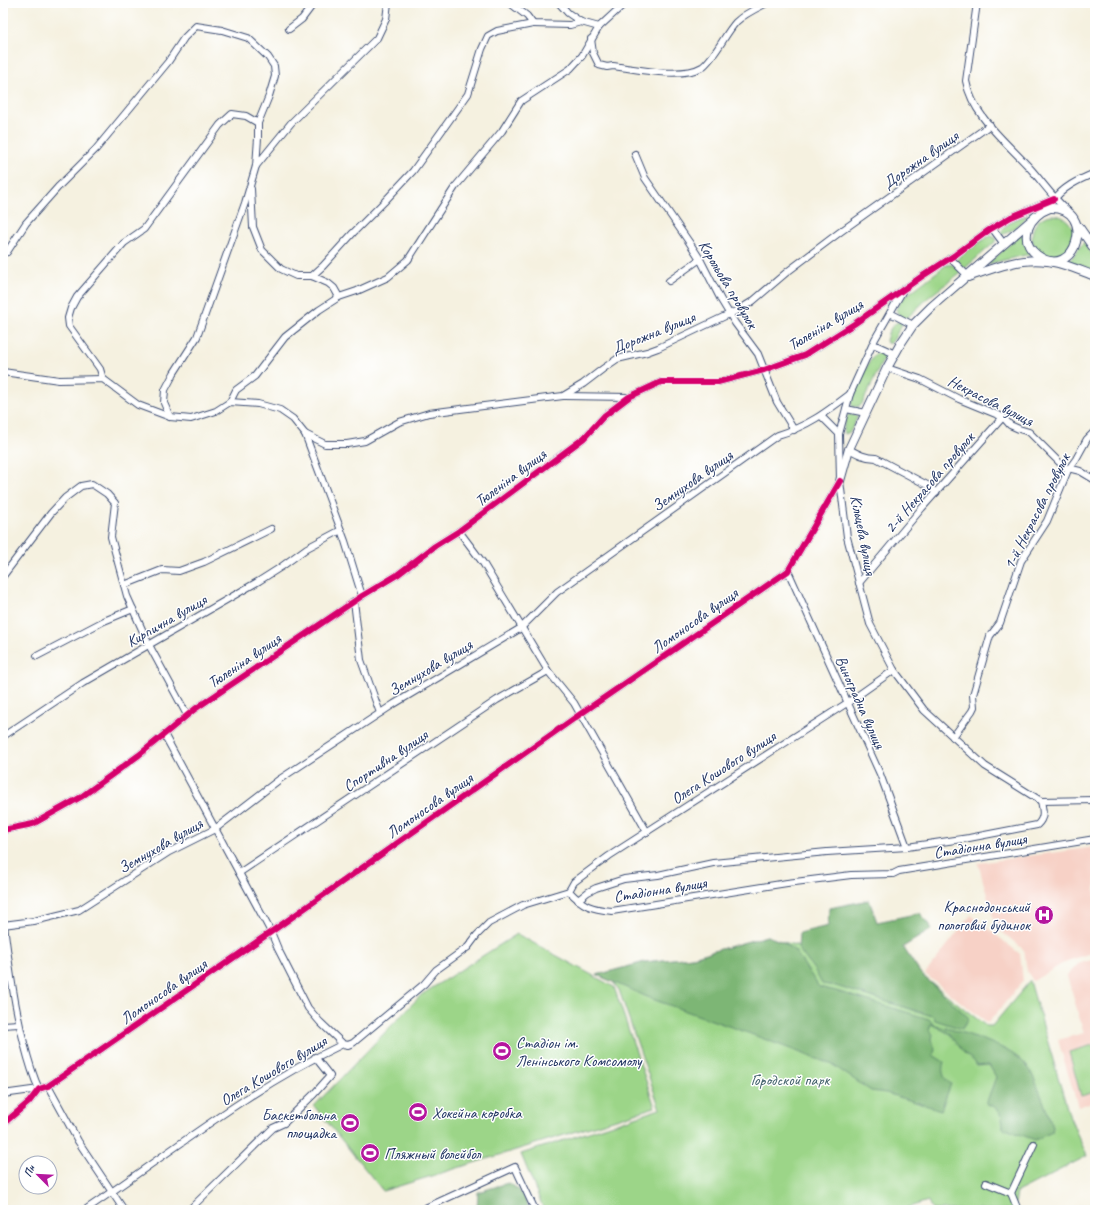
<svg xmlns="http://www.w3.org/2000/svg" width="1098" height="1213" font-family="Caveat,sans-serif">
	<rect width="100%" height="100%" fill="#fff"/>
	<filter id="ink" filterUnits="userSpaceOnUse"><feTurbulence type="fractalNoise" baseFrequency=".025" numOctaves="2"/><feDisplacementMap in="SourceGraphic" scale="8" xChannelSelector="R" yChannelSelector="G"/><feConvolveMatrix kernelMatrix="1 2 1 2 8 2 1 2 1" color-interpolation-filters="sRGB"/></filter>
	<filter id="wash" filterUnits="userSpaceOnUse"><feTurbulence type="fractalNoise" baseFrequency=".012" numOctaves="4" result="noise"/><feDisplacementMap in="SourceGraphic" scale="16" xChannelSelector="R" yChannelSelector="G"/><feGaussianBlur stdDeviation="0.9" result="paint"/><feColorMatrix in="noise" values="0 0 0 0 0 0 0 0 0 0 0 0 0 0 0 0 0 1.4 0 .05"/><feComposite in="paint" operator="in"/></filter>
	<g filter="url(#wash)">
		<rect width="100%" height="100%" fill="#f5f1e0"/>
		<!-- built -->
		<g fill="#f7d1c6">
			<polygon points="1095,847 1095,952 1067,961 1033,981 1027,971 1024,950 996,927 978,863"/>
			<polygon points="971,915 1020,954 1023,981 988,1023 925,974"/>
			<polygon points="1095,959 1095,1101 1078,1107 1058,1040 1084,1033 1067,976 1078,964"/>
		</g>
		<!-- green -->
		<g fill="#9cd588" stroke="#5c8273">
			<path d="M1028,215L1027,217L1012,230L1000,236C1002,225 1017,217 1028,215Z"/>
			<circle cx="1053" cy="236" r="21"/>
			<polygon points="1022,233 1030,254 988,264"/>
			<path d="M991,236L997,239L994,243L964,269L956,261C959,255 984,238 991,236Z"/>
			<polygon points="1084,242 1095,260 1095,271 1069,261"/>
			<path d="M946,265C953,264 956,266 960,271V273L929,297L908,317L905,319L898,314L896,309L903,298Z"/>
			<path d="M898,322H902V324L894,339L890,344L887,343L886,341C888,333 890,326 898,322Z"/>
			<path d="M878,352L883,353L885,356L862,404L860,406L853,407L851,404L852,401C856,390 869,357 878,352Z"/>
			<path d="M849,414L858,416L850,432L845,434C842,428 845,419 849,414Z"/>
			<polygon points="517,934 614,987 655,1107 383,1191 314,1106 421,995"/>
			<polygon points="767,936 783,942 923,976 986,1026 992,1026 1030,981 1070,1118 1087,1156 1017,1192 1014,1210 932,1210 928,1201 900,1210 544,1210 521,1154 660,1109 619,990 613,982 597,975 645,962 693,957"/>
			<polygon points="1093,1045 1095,1052 1095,1092 1081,1096 1069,1052"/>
		</g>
		<!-- forest -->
		<g fill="#7db674" stroke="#4c7269">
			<polygon points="869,900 877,922 920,913 932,929 903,947 921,974 969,1018 962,1029 935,1020 934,1017 929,1015 836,986 822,984 815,971 798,948 799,933 828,926 829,908"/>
			<path d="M767,936L783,942L795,951L819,987L836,991L929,1019L933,1024C959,1032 1009,1044 1027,1066C1036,1078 1047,1112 1053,1127L1052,1132L1035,1140L1003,1128C1003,1116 999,1107 987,1104V1101L996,1077L989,1065L977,1066L974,1061L964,1053L950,1034L931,1024L929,1030L933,1034L932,1039L935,1050L933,1055L944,1062C941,1071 943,1078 951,1084L941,1110L886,1093L871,1091L833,1065L748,1033L652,999L597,975L645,962L693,957Z"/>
			<path d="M508,1183C523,1190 523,1196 530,1210H477L478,1192Z"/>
		</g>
	</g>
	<g filter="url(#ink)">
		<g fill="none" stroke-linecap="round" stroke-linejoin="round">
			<!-- minor casing -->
			<g stroke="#3c4c72" stroke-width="8">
				<g id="minor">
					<polyline points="510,3 527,16 533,24 570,25 581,22 599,27"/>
					<polyline points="559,3 568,13 581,22"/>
					<path d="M977,3L966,81C972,115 1006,142 1028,166C1042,181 1051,196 1067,210"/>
					<polyline points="289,29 302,19 314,3"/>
					<path d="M591,39L593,53L599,65L607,67L613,66C636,69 682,79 702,67C714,59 725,34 736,22C744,14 757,8 767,3"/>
					<polyline points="635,154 645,178 689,242 700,259 721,300 735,323 758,354 777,402 794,430"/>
					<polyline points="256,166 291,123 377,38 386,19 388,3"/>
					<polyline points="251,189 253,227 262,250 281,269 296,276 312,276 328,283 334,288 339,297"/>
					<path d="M1052,202C1063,187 1078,180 1095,173"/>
					<polyline points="992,228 1004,244"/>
					<polyline points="7,252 26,223 59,186 96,149 168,62 184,38 196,26 222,30 248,38 268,57 274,66 275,76 269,96 258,123 246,116 232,114 220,125 144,229 124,243 77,297 71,308 68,318 69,326 100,369 103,379"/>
					<polyline points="950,258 968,276"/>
					<polyline points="312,276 323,266 353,233 384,202 413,171 468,94 482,49 488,36 497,31 533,24"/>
					<polyline points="669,281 700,259"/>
					<polyline points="902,292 875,339 850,394 839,434 840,481 847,537 870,624 894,670 924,710 985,766 1041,801 1095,800"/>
					<polyline points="890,313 913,325"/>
					<polyline points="873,344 895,354"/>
					<polyline points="887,368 920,379 959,399 1003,417 1010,425 1019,429 1029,432 1064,467 1080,471 1095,480"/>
					<polyline points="3,372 59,380 103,379 138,405 170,417 191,419 216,411 230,402 258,404 280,410 293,419 305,434 345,541 362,596"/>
					<polyline points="564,396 629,397"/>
					<polyline points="230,402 236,390 255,376 285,337 319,310 339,297 357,291 388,277 408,260 455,187 502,131 521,101 570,69 582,56 599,27 625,3"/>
					<polyline points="846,409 866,413"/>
					<polyline points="821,416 839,434"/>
					<polyline points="170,417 164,403 165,390 174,373 197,337 245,203 256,166 258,138 258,123"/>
					<polyline points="305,434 325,444 347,444 365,441 399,422 429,413 563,396 583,384 604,368 617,359 647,352 658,348 740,309 753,301 787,272 840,232 990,125"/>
					<path d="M849,449C858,454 865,458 876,458L929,486L936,493"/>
					<polyline points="459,531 483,563 548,671 574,703 647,832"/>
					<polyline points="788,571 880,774 907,847"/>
					<polyline points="3,576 51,513 65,498 81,486 92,484 107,494 115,503 111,537 127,596 149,645 187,715"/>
					<polyline points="859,583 922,508 1003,417"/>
					<polyline points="124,585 162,570 179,571 204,562 271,529"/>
					<polyline points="354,601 361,660 380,713"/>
					<polyline points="37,656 104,621 133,609"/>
					<path d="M894,670L847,703L609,856L574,882L569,891C583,906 591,909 612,911L787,883L851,875L893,874L899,871L1095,839"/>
					<polyline points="164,734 271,932 278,949 308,1008 320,1022 343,1044"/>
					<polyline points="5,735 83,683 259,581 281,567 307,548 341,530"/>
					<polyline points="953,737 972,711 974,707 973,695 990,636 1000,623 1021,561 1047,521 1068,470 1076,459 1087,439 1095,431"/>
					<polyline points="3,830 33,824 81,797 139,755 195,709 362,596 397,575 435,546 459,531 584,438 604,416 629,397 661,382 718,382 764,370 805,355 854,324 921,277 955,255 989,230 1011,217 1054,199"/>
					<polyline points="239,873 497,700 548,671"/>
					<path d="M578,900L588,892L596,888L624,879L658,875L713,863L827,852L907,847L969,838L1037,825C1045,818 1043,810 1041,801"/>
					<path d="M3,925L34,921L79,910L169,852L215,829L280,779L394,704L521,628L557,592L778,435C808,426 825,413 850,394"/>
					<polyline points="3,1025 19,1024"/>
					<polyline points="48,1086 78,1141 124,1210"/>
					<path d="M3,1094L39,1089C32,1074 28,1059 24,1043C14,1004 9,965 4,925"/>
					<polyline points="3,1124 29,1102 39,1089 48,1086 271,932 579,715 788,571 840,481"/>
					<polyline points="986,1183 1011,1193 1034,1144"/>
					<polyline points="1011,1193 1018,1210"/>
					<path d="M85,1210C170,1153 250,1088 343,1044L348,1045L353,1043L424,984L436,970L468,947L477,935L489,923L523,905L569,891"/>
					<polyline points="189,1210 273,1128 284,1123 314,1094 330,1076 315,1057"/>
					<polyline points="421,1210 515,1167 535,1210"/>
				</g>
			</g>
			<!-- tertiary casing -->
			<g stroke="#3c4c72" stroke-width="10">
				<g id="tertiary">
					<path d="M1050,208C1098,206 1076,284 1037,255C1017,240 1029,215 1050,208Z"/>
					<polyline points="1079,227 1095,250"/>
					<path d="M968,277C993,268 1021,257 1047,261C1061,262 1081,271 1095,276"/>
					<polyline points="840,481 849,449 887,368 901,343 913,325 931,307 1035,217"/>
				</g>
			</g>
			<!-- minor -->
			<use href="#minor" stroke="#fff" stroke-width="6"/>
			<!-- tertiary -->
			<use href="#tertiary" stroke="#fff" stroke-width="8"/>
			<!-- cycleway casing -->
			<g stroke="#fff" stroke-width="8">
				<g id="cycleway">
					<polyline points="3,830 33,824 81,797 139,755 195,709 362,596 397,575 435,546 459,531 584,438 604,416 629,397 661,382 718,382 764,370 805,355 854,324 921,277 955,255 989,230 1011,217 1054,199"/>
					<polyline points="3,1124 29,1102 39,1089 48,1086 271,932 579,715 788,571 840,481"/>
				</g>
			</g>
			<!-- cycleway -->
			<use href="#cycleway" stroke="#d6006c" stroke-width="6"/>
		</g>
	</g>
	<!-- icons -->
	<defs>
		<g id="hospital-disc" transform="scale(1)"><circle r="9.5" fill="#b5179e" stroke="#fff"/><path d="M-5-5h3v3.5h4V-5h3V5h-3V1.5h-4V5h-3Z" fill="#fff"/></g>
		<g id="stadium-disc" transform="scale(1)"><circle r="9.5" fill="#b5179e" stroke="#fff"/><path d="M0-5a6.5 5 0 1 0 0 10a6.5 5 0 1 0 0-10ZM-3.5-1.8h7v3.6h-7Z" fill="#fff"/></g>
	</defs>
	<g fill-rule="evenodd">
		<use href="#hospital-disc" x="1044" y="915"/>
		<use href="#stadium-disc" x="502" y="1051"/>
		<use href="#stadium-disc" x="418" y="1112"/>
		<use href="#stadium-disc" x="350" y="1123"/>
		<use href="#stadium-disc" x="370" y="1153"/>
	</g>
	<g text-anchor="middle" stroke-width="3" stroke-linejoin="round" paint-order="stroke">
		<!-- street labels -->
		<g font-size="16" fill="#1b2f5e" stroke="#fff">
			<text transform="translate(920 159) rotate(-35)" y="6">Дорожна вулиця</text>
			<text transform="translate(729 284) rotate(59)" y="6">Корольова провулок</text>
			<text transform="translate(825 324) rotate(-31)" y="6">Тюленіна вулиця</text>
			<text transform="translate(653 332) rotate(-22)" y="6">Дорожна вулиця</text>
			<text transform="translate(991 400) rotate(27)" y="6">Некрасова вулиця</text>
			<text transform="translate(510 477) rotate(-37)" y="6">Тюленіна вулиця</text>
			<text transform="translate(692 480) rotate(-35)" y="6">Земнухова вулиця</text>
			<text transform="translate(929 482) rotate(-49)" y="6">2-й Некрасова провулок</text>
			<text transform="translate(1036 511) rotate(-63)" y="6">1-й Некрасова провулок</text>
			<text transform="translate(864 535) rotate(79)" y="6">Кільцева вулиця</text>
			<text transform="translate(166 620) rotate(-30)" y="6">Кирпична вулиця</text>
			<text transform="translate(694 620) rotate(-35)" y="6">Ломоносова вулиця</text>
			<text transform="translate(244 660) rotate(-34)" y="6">Тюленіна вулиця</text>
			<text transform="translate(430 667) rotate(-31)" y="6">Земнухова вулиця</text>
			<text transform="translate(861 702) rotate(66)" y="6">Виноградна вулиця</text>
			<text transform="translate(385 760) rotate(-34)" y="6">Спортивна вулиця</text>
			<text transform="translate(723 767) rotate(-33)" y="6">Олега Кошового вулиця</text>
			<text transform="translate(429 805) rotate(-35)" y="6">Ломоносова вулиця</text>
			<text transform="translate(160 845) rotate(-30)" y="6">Земнухова вулиця</text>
			<text transform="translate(980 845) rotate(-9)" y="6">Стадіонна вулиця</text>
			<text transform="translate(660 889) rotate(-9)" y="6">Стадіонна вулиця</text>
			<text transform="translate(163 991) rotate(-35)" y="6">Ломоносова вулиця</text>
			<text transform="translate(273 1070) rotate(-31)" y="6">Олега Кошового вулиця</text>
		</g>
		<!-- poi labels -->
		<g font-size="16" fill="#1b2f5e" stroke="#fff" text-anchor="start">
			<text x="1030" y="912" text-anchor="end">Краснодонський<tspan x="1030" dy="18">пологовий будинок</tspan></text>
			<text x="516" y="1048">Стадіон ім.<tspan x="516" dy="18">Ленінського Комсомолу</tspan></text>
			<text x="432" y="1118">Хокейна коробка</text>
			<text x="336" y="1120" text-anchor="end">Баскетбольна<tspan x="336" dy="18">площадка</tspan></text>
			<text x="384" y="1159">Пляжный волейбол</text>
		</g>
		<!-- park labels -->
		<g font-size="16" fill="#42616b" stroke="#fff">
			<text x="790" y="1085">Городской парк</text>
		</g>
	</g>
	<!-- margin -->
	<rect width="1098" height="1213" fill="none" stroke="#fff" stroke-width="16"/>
	<!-- north arrow -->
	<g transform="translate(38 1175) rotate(294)"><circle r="19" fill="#ffffff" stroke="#a4acbf"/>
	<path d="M0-3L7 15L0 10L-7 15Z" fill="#b5179e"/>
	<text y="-6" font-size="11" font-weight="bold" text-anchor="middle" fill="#1b2f5e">Пн</text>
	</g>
</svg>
